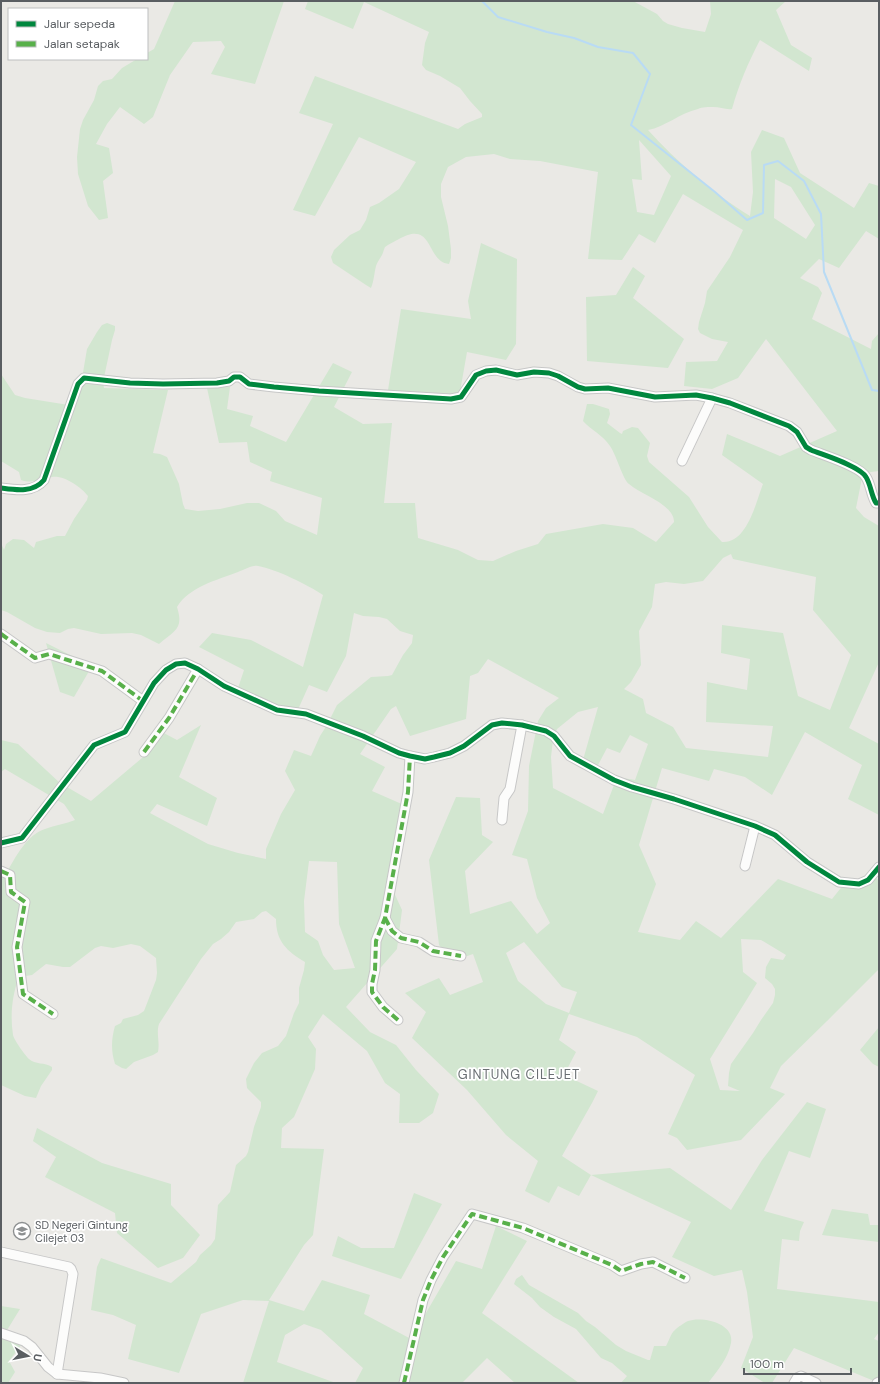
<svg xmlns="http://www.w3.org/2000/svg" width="880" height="1384" font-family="'DM Sans',sans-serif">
	<rect width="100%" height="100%" fill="#eae9e5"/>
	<!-- green -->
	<g fill="#d2e6d0" fill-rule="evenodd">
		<polygon points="175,1 284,1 255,84 211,74 225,47 221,41 193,42 170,75 153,117 144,124 120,107 107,124 96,144 109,148 113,173 103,181 108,218 99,220 88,206 78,174 77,157 80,129 83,120 94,100 98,86 103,81 112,79 122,68 137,59 147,59 147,53 154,49"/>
		<path d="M308,1H633L657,14L663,21L668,24L682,28L705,32L711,14L710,1H786L776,10L791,45L812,58L809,71L760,40C748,63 739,84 732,109C726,110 720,107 713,107C709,107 702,107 698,109C680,113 665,127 648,130C676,161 714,194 750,216L753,192L751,152L762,130L784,138L800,173L854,208L869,183L879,186V239L866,231L839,268L819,259L800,278L818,287L822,293L812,319L871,349L872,341L879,333V471L863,473L856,508L864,517L879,526V662L849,728L879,744V815L848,799L862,765L805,732L772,795L745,777L714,769L709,781L662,768L639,845L656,884L638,932L680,940L696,921L721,938L778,879L832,899L844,884L870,878L879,879V969L827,1021L781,1066L770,1088L785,1094L741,1140L687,1150L677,1138L668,1134L695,1075L637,1037L569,1014L559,1040L576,1052L564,1075L598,1091L592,1103L562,1156L591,1175L670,1168L731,1210L762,1160L807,1102L826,1109L810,1158L789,1151L764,1211L804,1222L800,1231L799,1241L782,1239L777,1289L879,1302V1332L874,1339L879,1341V1383L794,1348L772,1383H765L741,1368L753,1337L747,1292L742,1270L714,1276L672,1257L691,1222L591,1175L579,1196L558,1186L549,1203L525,1191L538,1161L506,1135L467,1090L412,1038L426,1012L405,993L439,978L450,995L483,982L473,954L453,961L439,945L429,860L456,797L480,798L482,835L493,842L465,871L470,914L511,901L537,934L550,923L537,898L527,859L512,855L528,811L529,766L538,721L546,708L559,698L488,659L478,673L470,676L466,719L410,736L396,706L391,709L360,754L385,767L372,791L404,805L393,851L391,886L402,910L397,949L346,1007L370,1032L396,1045L416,1070L439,1094L433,1113L419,1123H399L400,1094L385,1083L367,1051L323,1014L308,1037L316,1049L315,1069L294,1117L282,1128L281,1148L324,1149L313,1235L304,1245L269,1300L304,1311L322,1280L370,1295L364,1314L411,1339L456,1261L482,1269L496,1226L527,1241L482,1313L579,1383H515L487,1358L462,1383H355L363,1368L321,1330L304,1324L285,1335L277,1362L336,1383H243L269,1301L243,1300L201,1314L179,1373L128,1359L136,1325L113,1315L91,1310L97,1267L101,1258L171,1283L196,1262L200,1255L211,1245L215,1239L218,1205L230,1192L236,1165L246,1156L248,1152L254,1127L261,1107V1102L247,1088L246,1079L254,1063L262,1053L278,1046L286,1036L294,1013L299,1003V988L304,970L305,962C287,951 276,942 276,919L266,911L262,912L254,919L236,922L229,932L221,939L213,944L201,959L159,1024C156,1033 160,1042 158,1052L153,1055L134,1062L126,1069L122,1068L115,1064C111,1051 111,1040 115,1026L121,1023L123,1019L138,1015L144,1011L156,980L157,973L156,958L140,946L131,944L113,948L101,946L95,948L70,967H63L46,964L32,975L19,977C12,995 10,1016 13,1035C14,1040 25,1055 29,1059C35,1065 45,1062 52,1067V1070L41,1086L36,1098L25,1096L1,1085V866L8,870C17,855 27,835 45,829C55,825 66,824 75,820L64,804L5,769L1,772V740L18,744L60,783L91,801L142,758L160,731L177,740L201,725L179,777L217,798L207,826L157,804L150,813L208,844L238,853L266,859V849L281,814L295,790L285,771L294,750L311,756L320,736L327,725L337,705L371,677L388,676L392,675L403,655L412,643L413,635L400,631L387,619L379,617L363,616L354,613L346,656L327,692L309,685L296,714L238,688L244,670L199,647L212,633L251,640L303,667L323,595C308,585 276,569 258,566C252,565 244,570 238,572C217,580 189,587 177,607C184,629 175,630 159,644L141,635L132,633L101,634L74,628L68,629L60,633L47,632L35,628L7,612L1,610V543L4,550L6,544L13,539L24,540L34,548L36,542L57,536H65L74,519L87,500L88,496C81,487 64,475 52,477C42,479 32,484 21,480L19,472L1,461V374L15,395L25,398L75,406L80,390L87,349L97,332L102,325L107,323L115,326V330L112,340L103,382L104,388L168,390L153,453L160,454L167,457L179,484L183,504L185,509L198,511L220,509L247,503H259L276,511L285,521L317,535L322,498L270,481L272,472L250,462L247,442L219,443L207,388L230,387L227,409L253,416L250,426L286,442L333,363L352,372L334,407L363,424L392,423L384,503H415L418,538L458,550L478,560L493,561L516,551L538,544L546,534L603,524L633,528L656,542L674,522C674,504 641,495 629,484C623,480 616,454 610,446C603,435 591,430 583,421L587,404H593L609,409L610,414L607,423L620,433L622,434L623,431L632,427L638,428L650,443L647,456L649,462L689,497L708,527L722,542C747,544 756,502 763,484L722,455L727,434L780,456L837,431L766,339L738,378L712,389L684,386L686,362L717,361L728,342L712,339L700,333L698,329L699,322L705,303L707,291L730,257L743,230L683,194L655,243L639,234L622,260L588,259L598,172L540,161L510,159L494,154L466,157L448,167L441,184V197L448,226L451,249V258L449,264C426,262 434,219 399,239C395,241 389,244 385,247C384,249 383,253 382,255C380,259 377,262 376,266C374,274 374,281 371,288L366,285L333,263L331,257L334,250L350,235L360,230L366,220L370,207L379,203L399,189L416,162L359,137L315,216L293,210L333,124L299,113L315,76L458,129L465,124L482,117V114L470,101L460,88L440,76L426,70L422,65L425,43L429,32L364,2L353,29L305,9ZM639,140L671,176L654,215L637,212L632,179L642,180ZM775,179L791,187L815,225L806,239L774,218ZM731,554L733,559L816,577L813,610L851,655L830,710L798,696L783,633L722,625L721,653L750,659L747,690L707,682L706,722L773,726L768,757L686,748L673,727L646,713L643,699L624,689L631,682L641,665L639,631L652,607L655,584L666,582L684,584L703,581L723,558ZM598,707L583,760L597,767L607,748L620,753L630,735L648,744L635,780L617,777L603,814L553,788L551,757L553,740L557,729L578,712ZM309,861L337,862L339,924L355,968L334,970L323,955L318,941L305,932L304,901ZM741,939L761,940L786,955L783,960L771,958L766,967L765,978L772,984L775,989V995L773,1003L761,1020L753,1033L731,1064L729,1073L728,1086L740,1091L720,1090L710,1059L757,983L743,972ZM524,942L562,987L577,992L569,1013L546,1004L518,981L506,953Z"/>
		<polygon points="481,243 517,259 516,344 506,360 467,352 460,392 453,398 388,390 401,309 471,319 468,301"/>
		<polygon points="633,267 645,276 633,298 684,339 668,368 587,361 586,297 616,295"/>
		<polygon points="46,643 92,666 74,697 60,692"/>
		<polygon points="879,1027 879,1067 873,1064 860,1050"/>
		<polygon points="37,1128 102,1163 171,1184 171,1205 200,1235 183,1258 158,1268 117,1233 115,1213 45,1177 56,1157 33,1141"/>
		<polygon points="414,1193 442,1204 401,1279 332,1256 338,1236 361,1248 394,1248"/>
		<polygon points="832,1209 868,1214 870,1225 879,1225 879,1242 822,1235"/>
		<path d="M522,1275L529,1285L578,1313L586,1321L595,1327L616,1345L626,1351L648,1360H650L654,1346H666C669,1341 671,1333 675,1330C678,1327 684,1323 688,1321C702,1316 735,1323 731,1343C728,1359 717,1371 708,1383H621L627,1376L612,1363L601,1358L576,1329L554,1317L540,1307L532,1298L514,1284L516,1279Z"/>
		<polygon points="1,1306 20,1309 4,1335 25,1340 9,1361 15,1372 8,1383 1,1383"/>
	</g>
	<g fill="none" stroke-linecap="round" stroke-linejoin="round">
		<!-- stream -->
		<polyline stroke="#b9dbf4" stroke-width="2" points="482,1 498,17 547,32 574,38 598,47 633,53 650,74 631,125 715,192 747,220 763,213 764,165 778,161 804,181 821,214 824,272 872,390 879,391"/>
		<!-- minor casing -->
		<g stroke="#c7c7c7" stroke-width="11">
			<g id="minor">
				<polyline points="682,461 712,398"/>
				<path d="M1,488C16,490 33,493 44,480L78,384L84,378L130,383L163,384L217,383L229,381L234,377H240L249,384L274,387L319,391L451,399L461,397L476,375L486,371L496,370L517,375L534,372L549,373L558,376L578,387L585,389L608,388L655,397L696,395L712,398L730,403L789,426L797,432L806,447L811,450C823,455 860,466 866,477C871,485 871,495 876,503H879"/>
				<polyline points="1,634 35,658 49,654 102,671 143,701"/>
				<polyline points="144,752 169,718 198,669"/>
				<polyline points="502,820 504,798 510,789 522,725"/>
				<polyline points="1,843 22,838 94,745 125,732 154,683 166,670 176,664 185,663 198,669 224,686 277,710 306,714 363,736 399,753 410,756 425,759 434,757 450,753 464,746 492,725 502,723 522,725 546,731 554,736 570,756 614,780 632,787 674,799 755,826 775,835 807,862 839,882 859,884 868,880 879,867"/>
				<polyline points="745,866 755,826"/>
				<polyline points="1,871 10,875 11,892 25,902 17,947 23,994 53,1014"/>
				<polyline points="385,918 392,931 401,938 419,942 433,951 461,956"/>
				<polyline points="398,1020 383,1007 372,992 372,984 375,970 376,941 385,918 408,792 410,756"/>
				<polyline points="1,1252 69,1267 71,1269 73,1274 57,1374"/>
				<polyline points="1,1333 24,1341 32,1347 48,1367 57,1374 100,1378 124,1383"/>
				<polyline points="404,1383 423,1300 431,1280 443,1257 472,1214 523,1228 612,1265 621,1271 641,1264 653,1262 685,1278"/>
				<polyline points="794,1383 797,1378 801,1376 816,1383"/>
				<polyline points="877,1383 879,1382"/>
			</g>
		</g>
		<!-- minor -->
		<use href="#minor" stroke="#fcfcfb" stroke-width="9"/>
		<!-- quiet -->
		<g stroke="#58b04a" stroke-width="4" stroke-dasharray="8 4" stroke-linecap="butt">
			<polyline points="1,634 35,658 49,654 102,671 143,701 141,704"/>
			<polyline points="144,752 169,718 198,669"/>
			<polyline points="1,871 10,875 11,892 25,902 17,947 23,994 53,1014"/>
			<polyline points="385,918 392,931 401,938 419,942 433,951 461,956"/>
			<polyline points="398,1020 383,1007 372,992 372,984 375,970 376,941 385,918 408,792 410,756"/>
			<polyline points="404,1383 423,1300 431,1280 443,1257 472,1214 523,1228 612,1265 621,1271 641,1264 653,1262 685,1278"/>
		</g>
		<!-- cycleway casing -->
		<g stroke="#fff" stroke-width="8">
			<g id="cycleway">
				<path d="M1,488C16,490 33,493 44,480L78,384L84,378L130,383L163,384L217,383L229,381L234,377H240L249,384L274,387L319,391L451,399L461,397L476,375L486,371L496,370L517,375L534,372L549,373L558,376L578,387L585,389L608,388L655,397L696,395L712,398L730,403L789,426L797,432L806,447L811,450C823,455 860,466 866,477C871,485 871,495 876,503H879"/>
				<polyline points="1,843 22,838 94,745 125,732 154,683 166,670 176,664 185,663 198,669 224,686 277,710 306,714 363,736 399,753 410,756 425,759 434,757 450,753 464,746 492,725 502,723 522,725 546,731 554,736 570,756 614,780 632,787 674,799 755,826 775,835 807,862 839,882 859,884 868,880 879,867"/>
			</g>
		</g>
		<!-- cycleway -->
		<use href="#cycleway" stroke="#00873e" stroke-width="5"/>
	</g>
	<!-- icons -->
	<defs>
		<g id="school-ring" transform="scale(0.9)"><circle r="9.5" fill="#fff" stroke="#8c8f90" stroke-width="1.5"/><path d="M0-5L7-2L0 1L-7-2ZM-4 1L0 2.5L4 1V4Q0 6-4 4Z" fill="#8c8f90"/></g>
	</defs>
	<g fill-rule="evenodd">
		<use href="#school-ring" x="22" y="1231"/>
	</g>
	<g text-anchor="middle" stroke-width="3.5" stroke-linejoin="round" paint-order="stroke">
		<!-- poi labels -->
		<g font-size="11" fill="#5a5e62" stroke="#fff" text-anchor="start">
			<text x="35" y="1229">SD Negeri Gintung<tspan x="35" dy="13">Cilejet 03</tspan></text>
		</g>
		<!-- quarter labels -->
		<g font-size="13" letter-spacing="1" fill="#6b7074" stroke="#fff">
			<text x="519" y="1079">GINTUNG CILEJET</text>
		</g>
	</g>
	<!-- border -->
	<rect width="880" height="1384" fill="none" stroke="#5a5e62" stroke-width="4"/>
	<!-- legend -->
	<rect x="8" y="8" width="140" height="52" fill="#ffffff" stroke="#bdbfc0"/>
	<rect x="16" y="21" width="20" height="6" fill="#00873e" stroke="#bdbfc0"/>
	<text x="44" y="28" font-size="12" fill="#5a5e62">Jalur sepeda</text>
	<rect x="16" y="41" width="20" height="6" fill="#58b04a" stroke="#bdbfc0"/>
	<text x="44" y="48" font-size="12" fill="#5a5e62">Jalan setapak</text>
	<!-- north arrow -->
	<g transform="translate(28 1356) rotate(100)" stroke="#ffffff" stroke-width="3" paint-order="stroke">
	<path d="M0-3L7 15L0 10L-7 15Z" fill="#5a5e62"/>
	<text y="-6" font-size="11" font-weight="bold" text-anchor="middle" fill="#5a5e62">U</text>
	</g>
	<!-- scale -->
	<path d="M744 1368v6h107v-6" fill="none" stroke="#5a5e62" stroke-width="2"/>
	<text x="750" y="1368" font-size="12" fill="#5a5e62" stroke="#ffffff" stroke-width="3" paint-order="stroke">100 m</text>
</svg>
